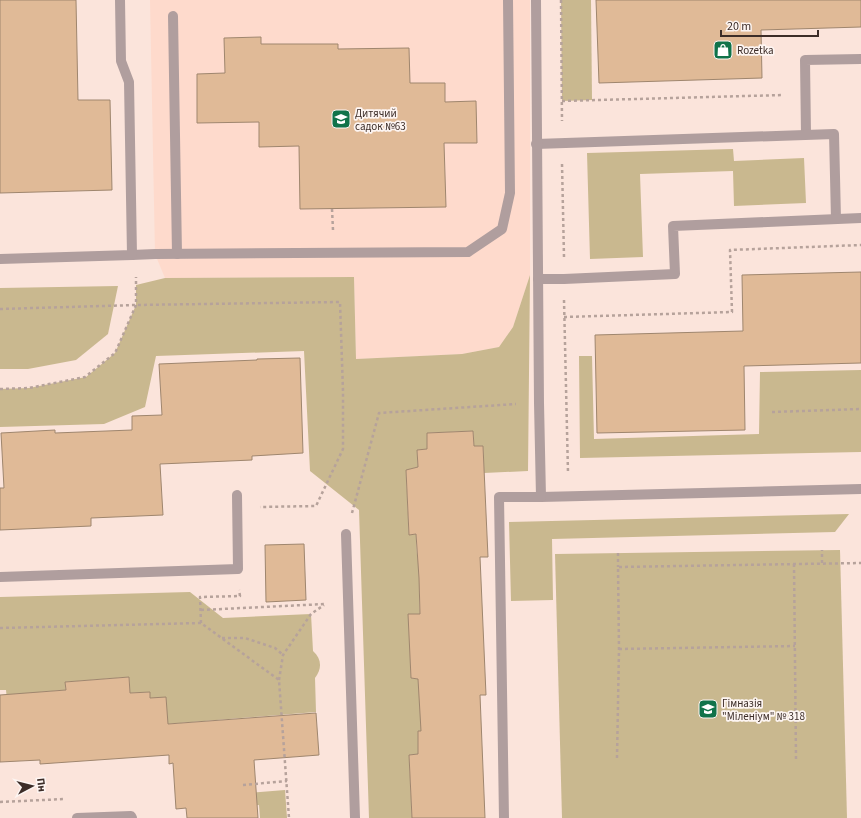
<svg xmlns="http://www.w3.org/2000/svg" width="861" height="818" font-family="'Source Sans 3',sans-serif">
	<rect width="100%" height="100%" fill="#fbe4db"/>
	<!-- built -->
	<polygon fill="#fedacc" points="150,0 530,0 530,275 513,327 499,347 462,354 356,359 354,277 165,278 155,254"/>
	<!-- green -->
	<g fill="#c9b88f">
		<polygon points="561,0 591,0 592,100 562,101"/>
		<polygon points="733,149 734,161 804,158 806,203 734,206 733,171 640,174 643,257 590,259 587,153"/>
		<polygon points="530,275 528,471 484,473 483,446 474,446 473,431 427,433 427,449 417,450 418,467 406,470 409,535 416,534 417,555 425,555 419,593 420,614 409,614 411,678 418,679 426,731 418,731 418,754 409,755 412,817 420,818 369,818 359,510 310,471 304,351 156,356 145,407 104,424 0,427 0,389 29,388 86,377 115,353 136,305 136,285 165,278 354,277 356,359 462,354 499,347 513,327"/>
		<polygon points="118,286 108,334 76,360 28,369 0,369 0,288"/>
		<polygon points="579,356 592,356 594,439 759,434 760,372 861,370 861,452 580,458"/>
		<polygon points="849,514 835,532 552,539 553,600 511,601 509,522"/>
		<polygon points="840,550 847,818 562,818 555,554"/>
		<path d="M190,592L223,618L311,614L313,651C322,659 322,669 315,678L316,712L168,724L150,699L149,692L130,693L129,677L65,682L66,690L40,692V699L7,701L6,690H0V597Z"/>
		<polygon points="285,790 287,818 260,818 259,805 248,806 247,793"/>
	</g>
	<!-- building -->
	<g fill="#e0ba97" stroke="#9f866e">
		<polygon points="0,0 76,0 78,100 110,100 112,190 0,193"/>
		<polygon points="596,0 861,0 861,27 761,30 762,78 599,83"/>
		<polygon points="261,37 261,44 338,44 338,49 409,48 410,83 445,83 445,102 476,101 477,143 444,143 446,207 300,209 299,146 259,147 259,122 197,123 197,74 225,73 224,38"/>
		<polygon points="861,272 861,363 744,366 745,430 597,433 595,335 743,331 742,275"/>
		<polygon points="300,358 303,453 252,456 252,460 160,464 163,515 91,518 91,526 0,530 0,488 4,488 1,433 55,430 55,433 132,430 132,416 162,415 159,364 257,360 257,359"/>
		<polygon points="473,431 474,446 483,446 488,557 480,557 486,695 480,695 485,818 412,818 409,755 418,754 418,731 421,731 418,679 411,678 408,614 420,614 419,578 416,534 409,535 406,470 418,467 417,450 427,449 427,433"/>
		<polygon points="304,544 306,600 266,602 265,545"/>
		<polygon points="129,677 130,693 150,692 150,698 166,697 168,724 316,713 319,755 254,760 258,818 187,818 186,808 176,809 173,763 169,764 169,755 40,764 40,760 0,762 0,695 66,690 65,682"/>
	</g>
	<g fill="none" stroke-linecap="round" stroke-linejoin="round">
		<!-- path -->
		<g stroke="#b6a29b" stroke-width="2.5" stroke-dasharray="3 3" stroke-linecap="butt">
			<polyline points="561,0 562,121"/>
			<polyline points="562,101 783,95"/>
			<polyline points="562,164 564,257"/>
			<polyline points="332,209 333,230"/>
			<polyline points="564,300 568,473"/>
			<polyline points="0,309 136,305 340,302 343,391 343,449 316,506 260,507"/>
			<polyline points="564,317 732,312 730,250 861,245"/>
			<polyline points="0,389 29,388 85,377 115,353 136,305 136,277"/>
			<polyline points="772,412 861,409"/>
			<polyline points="352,513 379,413 516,404"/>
			<polyline points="618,553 618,567"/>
			<polyline points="822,563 822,550"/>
			<polyline points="794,564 796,759"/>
			<polyline points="201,610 325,604"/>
			<polyline points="201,623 200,597 240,596 239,590"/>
			<polyline points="0,628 201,623 279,680 289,818"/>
			<polyline points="222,638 245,638 275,648 283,655"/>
			<polyline points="619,649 795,646"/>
			<polyline points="279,680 283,655 311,614 324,605"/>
			<polyline points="617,758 619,649 618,567 861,563"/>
			<polyline points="243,785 287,781"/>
			<polyline points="0,802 65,799"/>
		</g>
		<!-- minor -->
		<g stroke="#b09e9e" stroke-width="10">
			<polyline points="173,16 177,254"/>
			<polyline points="806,134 805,60 861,59"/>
			<polyline points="536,144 834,134 836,219"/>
			<polyline points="132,255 155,254 468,252 502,229 510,193 508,0"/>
			<polyline points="0,259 132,255 129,82 121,61 120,0"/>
			<polyline points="538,279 564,279 675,274 673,226 861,218"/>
			<polyline points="541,497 861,489"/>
			<polyline points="346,534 355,818"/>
			<polyline points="0,577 238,569 237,495"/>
			<polyline points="77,818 131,816 132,818"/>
			<polyline points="504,818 499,497 541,497 539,403 536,0"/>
		</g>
	</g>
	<!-- icons -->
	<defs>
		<g id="shop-square" transform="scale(1)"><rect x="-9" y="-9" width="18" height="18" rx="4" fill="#10734a" stroke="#fdf5f2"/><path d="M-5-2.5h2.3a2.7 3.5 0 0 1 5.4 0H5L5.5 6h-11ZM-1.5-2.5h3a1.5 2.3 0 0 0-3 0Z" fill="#fff"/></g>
		<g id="school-square" transform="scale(1)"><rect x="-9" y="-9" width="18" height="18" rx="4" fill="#10734a" stroke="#fdf5f2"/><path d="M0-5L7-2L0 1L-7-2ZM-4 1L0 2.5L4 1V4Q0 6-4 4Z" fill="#fff"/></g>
	</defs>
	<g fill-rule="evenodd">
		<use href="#shop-square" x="723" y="50"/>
		<use href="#school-square" x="341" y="119"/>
		<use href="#school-square" x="708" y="709"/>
	</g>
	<g text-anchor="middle" stroke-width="3.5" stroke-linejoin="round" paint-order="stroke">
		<!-- poi labels -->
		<g font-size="11" fill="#3c2d28" stroke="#fdf5f2" text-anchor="start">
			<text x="737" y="54">Rozetka</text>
			<text x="355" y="117">Дитячий<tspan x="355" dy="13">садок №63</tspan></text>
			<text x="722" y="707">Гімназія<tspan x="722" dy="13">"Міленіум" № 318</tspan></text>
		</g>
	</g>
	<!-- north arrow -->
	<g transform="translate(32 786) rotate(83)" stroke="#fdf5f2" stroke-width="3" paint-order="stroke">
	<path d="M0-3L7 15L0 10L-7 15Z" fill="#3c2d28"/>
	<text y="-6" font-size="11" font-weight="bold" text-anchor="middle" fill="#3c2d28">Пн</text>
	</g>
	<!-- scale -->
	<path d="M721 30v6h97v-6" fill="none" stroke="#3c2d28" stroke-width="2"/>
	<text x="727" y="30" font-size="12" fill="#3c2d28" stroke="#fdf5f2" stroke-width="3" paint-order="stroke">20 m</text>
</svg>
